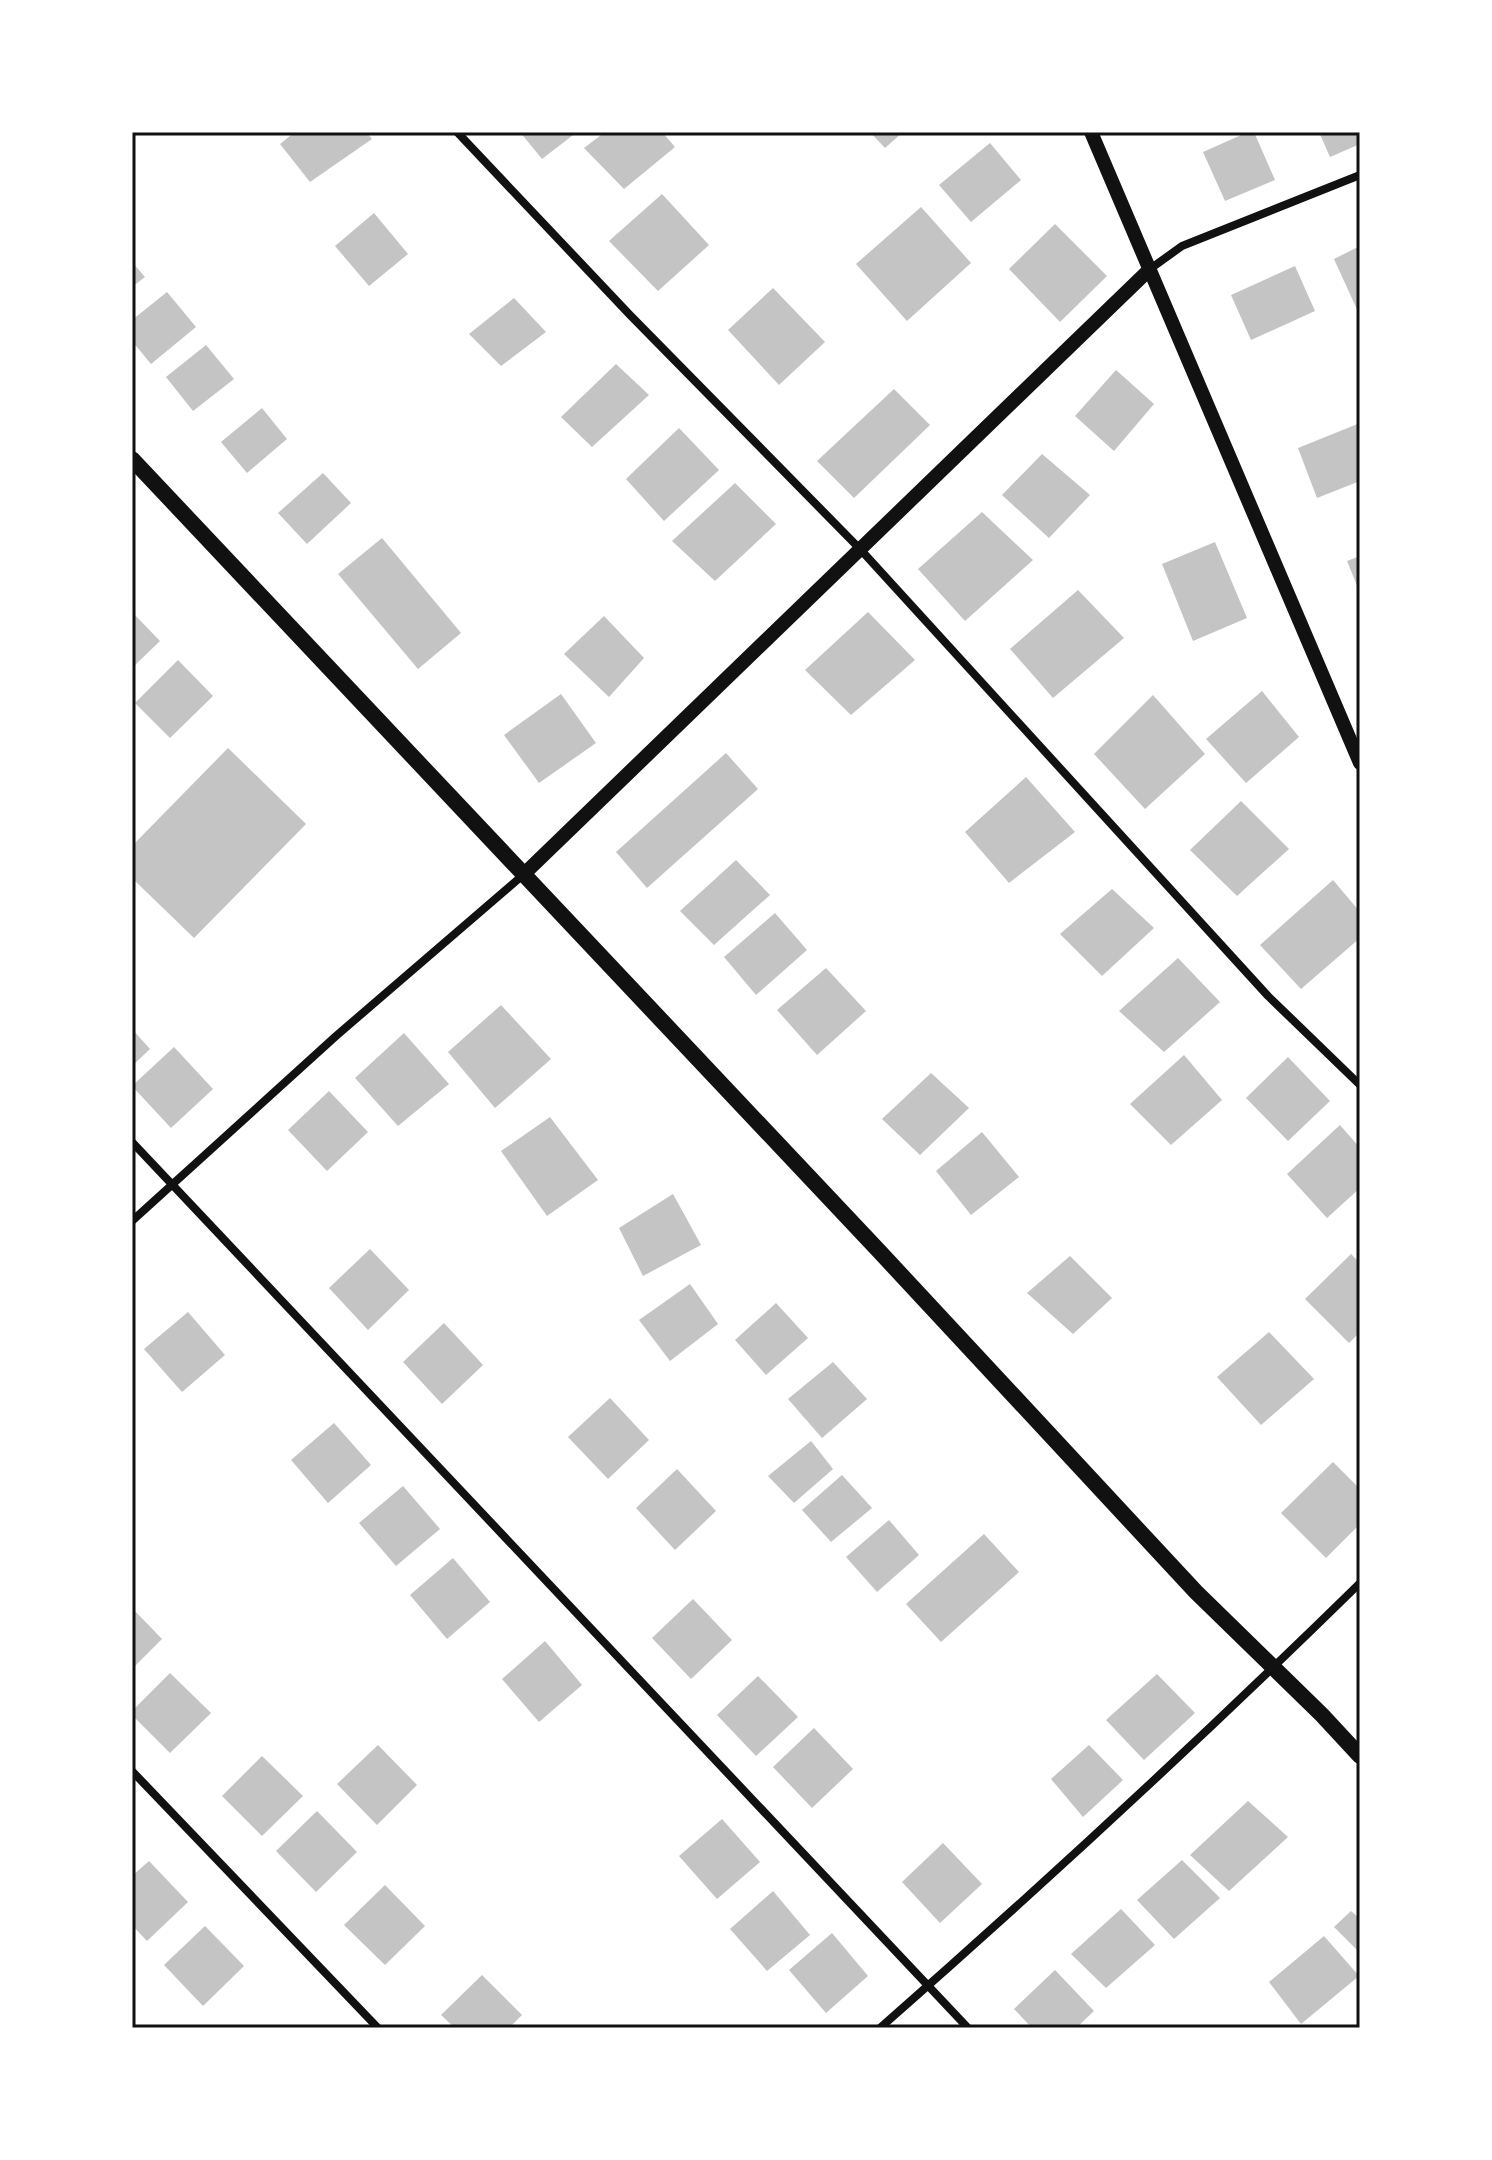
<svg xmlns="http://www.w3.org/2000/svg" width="1492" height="2160" font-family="'PT Sans',sans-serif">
	<rect width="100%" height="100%" fill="#fff"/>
	<!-- building -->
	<g fill="#c4c4c4">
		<polygon points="295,132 366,132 372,139 310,182 280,144"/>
		<polygon points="520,132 577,132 542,159"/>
		<polygon points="605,132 662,132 675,147 624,189 584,148"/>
		<polygon points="870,132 903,132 885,148"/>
		<polygon points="1248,132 1254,132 1275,180 1225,201 1203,152"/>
		<polygon points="1319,132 1360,132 1360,144 1330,157"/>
		<polygon points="990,143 1021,180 971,222 939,185"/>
		<polygon points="662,194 709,245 658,291 609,241"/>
		<polygon points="921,207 971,263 907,321 856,264"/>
		<polygon points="374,213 408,254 369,286 335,246"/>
		<polygon points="1055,224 1107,276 1060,322 1009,269"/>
		<polygon points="1360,246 1360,316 1334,259"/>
		<polygon points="132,262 145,277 132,287"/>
		<polygon points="1295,266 1315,311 1251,340 1231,295"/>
		<polygon points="773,288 825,342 779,385 728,330"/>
		<polygon points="167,292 196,327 151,364 132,341 132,320"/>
		<polygon points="514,298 546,332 501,366 469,334"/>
		<polygon points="206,345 234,379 193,411 166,377"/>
		<polygon points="616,364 649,395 592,447 561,417"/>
		<polygon points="1116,370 1154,404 1114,451 1075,416"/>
		<polygon points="894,389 930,425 854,498 817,461"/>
		<polygon points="262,408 287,439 247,473 221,442"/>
		<polygon points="1360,423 1360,481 1317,498 1298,448"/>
		<polygon points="679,428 719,470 664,521 626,479"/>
		<polygon points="1042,454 1090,495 1049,538 1002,495"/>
		<polygon points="323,473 351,503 307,544 278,513"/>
		<polygon points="735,483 776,524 715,581 672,541"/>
		<polygon points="982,512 1033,560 965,621 918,569"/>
		<polygon points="382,538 461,633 418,669 338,574"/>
		<polygon points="1215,542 1247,618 1193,641 1162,564"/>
		<polygon points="1360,556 1360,593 1347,561"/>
		<polygon points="1078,590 1124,638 1053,698 1010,649"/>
		<polygon points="132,612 160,641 132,668"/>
		<polygon points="868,612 915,660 851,715 805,670"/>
		<polygon points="604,616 644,658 609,697 564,654"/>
		<polygon points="178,660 213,696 170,738 135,703"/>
		<polygon points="1262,691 1299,737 1246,783 1206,739"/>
		<polygon points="561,694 596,743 539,783 504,735"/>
		<polygon points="1153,695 1205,754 1145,809 1094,754"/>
		<polygon points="228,748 306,824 194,938 132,878 132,846"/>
		<polygon points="726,753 758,789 647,888 616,852"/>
		<polygon points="1026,777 1075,832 1009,883 965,832"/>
		<polygon points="1241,801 1289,849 1237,896 1190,850"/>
		<polygon points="736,860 770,895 714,945 680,911"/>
		<polygon points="1333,880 1360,912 1360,938 1301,989 1260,945"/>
		<polygon points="1112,889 1154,928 1102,976 1060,934"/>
		<polygon points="775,913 807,950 756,995 724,957"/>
		<polygon points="1178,958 1220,1002 1164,1052 1119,1011"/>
		<polygon points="826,968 866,1011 817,1055 777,1010"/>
		<polygon points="501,1005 551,1059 495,1108 448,1052"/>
		<polygon points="132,1029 150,1049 132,1066"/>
		<polygon points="404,1033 449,1084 398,1126 355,1078"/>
		<polygon points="174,1047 213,1089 171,1128 132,1086"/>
		<polygon points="1184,1055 1222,1100 1171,1145 1130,1104"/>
		<polygon points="1288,1057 1330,1101 1288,1141 1246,1098"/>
		<polygon points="931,1073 969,1108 920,1155 882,1119"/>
		<polygon points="329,1091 368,1132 327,1171 288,1130"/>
		<polygon points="550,1117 598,1180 547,1216 501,1151"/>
		<polygon points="1340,1125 1360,1148 1360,1188 1327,1218 1287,1174"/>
		<polygon points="982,1132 1019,1177 971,1215 936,1171"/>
		<polygon points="673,1194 701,1245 643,1276 619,1228"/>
		<polygon points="370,1249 409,1290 368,1330 329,1288"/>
		<polygon points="1351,1254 1360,1263 1360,1332 1349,1343 1305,1299"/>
		<polygon points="1070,1256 1112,1298 1073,1334 1027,1293"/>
		<polygon points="690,1284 718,1324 670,1361 639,1320"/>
		<polygon points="776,1303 808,1338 766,1375 735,1340"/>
		<polygon points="188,1312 225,1355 182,1392 144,1349"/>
		<polygon points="444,1323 483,1365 442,1404 403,1362"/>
		<polygon points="1269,1332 1314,1379 1261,1425 1217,1377"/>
		<polygon points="833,1362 867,1399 822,1438 788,1399"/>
		<polygon points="610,1398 649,1440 608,1479 568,1437"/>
		<polygon points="334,1423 371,1465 328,1503 291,1460"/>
		<polygon points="811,1441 833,1469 794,1503 768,1476"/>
		<polygon points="1333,1462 1360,1489 1360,1524 1326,1558 1281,1513"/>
		<polygon points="677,1469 716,1511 675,1550 636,1508"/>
		<polygon points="842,1475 872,1508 831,1542 802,1510"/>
		<polygon points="403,1486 440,1529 396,1566 359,1523"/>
		<polygon points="889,1520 919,1555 877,1592 846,1557"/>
		<polygon points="984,1534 1019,1572 941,1642 906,1604"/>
		<polygon points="453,1558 490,1602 447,1639 410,1595"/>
		<polygon points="693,1599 732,1640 691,1679 652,1638"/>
		<polygon points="132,1608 162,1639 132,1669"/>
		<polygon points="545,1641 582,1685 539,1722 502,1679"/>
		<polygon points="170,1673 211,1713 170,1753 132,1715 132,1711"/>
		<polygon points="1157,1674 1195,1713 1144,1760 1106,1720"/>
		<polygon points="758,1676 798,1717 756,1756 717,1715"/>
		<polygon points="814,1728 853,1769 812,1808 773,1767"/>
		<polygon points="378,1745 417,1785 377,1825 337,1784"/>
		<polygon points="1089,1745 1123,1780 1083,1817 1051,1779"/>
		<polygon points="262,1756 303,1796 262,1836 222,1796"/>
		<polygon points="1248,1801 1288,1837 1229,1891 1190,1855"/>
		<polygon points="317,1811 357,1852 316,1892 276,1851"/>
		<polygon points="722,1819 760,1862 717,1899 679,1856"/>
		<polygon points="943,1843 982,1884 940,1923 902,1882"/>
		<polygon points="1182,1860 1220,1898 1174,1939 1137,1900"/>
		<polygon points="149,1861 188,1902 147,1941 132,1925 132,1876"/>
		<polygon points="385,1885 425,1926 385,1965 344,1925"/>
		<polygon points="773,1891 810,1935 767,1971 730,1929"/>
		<polygon points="1121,1909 1155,1945 1106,1988 1071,1954"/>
		<polygon points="1351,1911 1360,1919 1360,1949 1358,1951 1334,1927"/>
		<polygon points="205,1926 244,1966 203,2006 164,1965"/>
		<polygon points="832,1933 868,1976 826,2013 789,1970"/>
		<polygon points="1324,1936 1359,1976 1301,2024 1269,1982"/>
		<polygon points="1055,1970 1094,2011 1076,2028 1032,2028 1014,2009"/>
		<polygon points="482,1975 522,2015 509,2028 455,2028 441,2015"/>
	</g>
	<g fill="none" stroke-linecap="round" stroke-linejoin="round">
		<!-- minor -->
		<g stroke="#111" stroke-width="8">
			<polyline points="457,132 630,315 860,549 1268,996 1360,1085"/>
			<polyline points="1150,269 1182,246 1360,175"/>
			<polyline points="132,1142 968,2028"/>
			<polyline points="132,1221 336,1036 523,875"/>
			<polyline points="132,1771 378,2028"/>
			<path d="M880,2028C1044,1884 1204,1736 1360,1583"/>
		</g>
		<!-- tertiary -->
		<g stroke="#111" stroke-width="14">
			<polyline points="1091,132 1360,763"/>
			<polyline points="523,875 1150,269"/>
		</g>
		<!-- secondary -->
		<polyline stroke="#111" stroke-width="16" points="132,459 879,1251 1196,1592 1322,1715 1360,1756"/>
	</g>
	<!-- border -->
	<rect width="1492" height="2160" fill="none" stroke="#ffffff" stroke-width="268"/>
	<rect x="134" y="134" width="1224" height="1892" fill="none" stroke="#111" stroke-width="3"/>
</svg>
